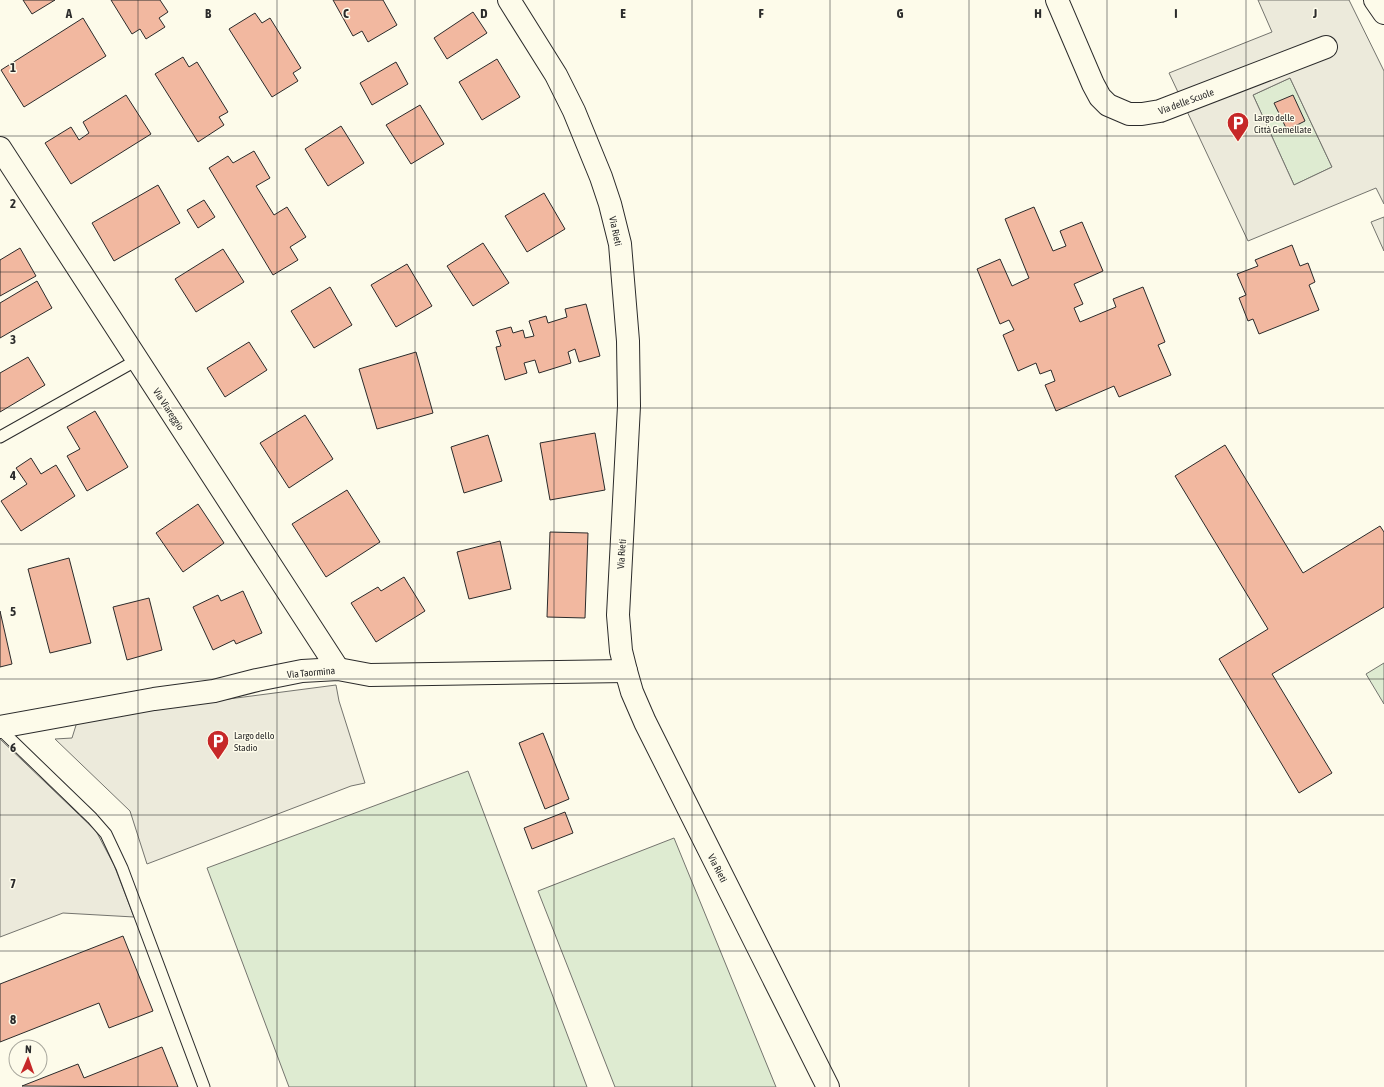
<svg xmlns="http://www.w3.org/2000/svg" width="1384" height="1087" font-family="'Asap Condensed',sans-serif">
	<rect width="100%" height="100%" fill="#fdfbea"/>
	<!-- green -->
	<g fill="#deebd1" stroke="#74746e">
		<polygon points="1290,78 1332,167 1294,185 1253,95"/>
		<polygon points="1384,663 1384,704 1366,674"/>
		<polygon points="468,771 587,1087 289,1087 207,868"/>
		<polygon points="674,838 776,1087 615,1087 538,891"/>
	</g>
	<!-- parking -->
	<g fill="#eceadb" stroke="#74746e" fill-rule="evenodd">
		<path d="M1258,0H1349L1384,71V204L1376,188L1248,241L1169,73L1272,32ZM1290,78L1332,167L1294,185L1253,95Z"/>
		<polygon points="1384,217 1384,251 1371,222"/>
		<polygon points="336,685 339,701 365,783 351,786 147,864 130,811 55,739 72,738 77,722 198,703"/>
		<polygon points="0,739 96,831 114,865 134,917 63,913 0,937"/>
	</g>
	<!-- building -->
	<g fill="#f2b8a0" stroke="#2b2b2b">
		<polygon points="23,0 55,0 32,14"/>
		<polygon points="111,0 160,0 168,12 159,18 165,27 146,39 140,29 132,34"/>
		<polygon points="333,0 383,0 397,25 368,42 362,31 353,36"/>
		<polygon points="473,12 487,33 447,59 434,38"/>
		<polygon points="255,13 262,23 270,18 301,68 293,73 298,81 272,97 229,29"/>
		<polygon points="83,18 106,56 24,107 1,70"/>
		<polygon points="183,57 189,67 197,62 228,112 219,117 224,125 198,142 155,74"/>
		<polygon points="497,59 520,97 482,120 459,82"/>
		<polygon points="396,62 408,84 372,105 360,83"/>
		<polygon points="126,95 151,134 71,184 45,143 71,127 79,140 89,133 83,122"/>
		<polygon points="1293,95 1305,121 1287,130 1274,103"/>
		<polygon points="420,105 444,144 411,164 386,125"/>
		<polygon points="341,126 364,163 328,186 305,149"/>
		<polygon points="254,151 270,178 256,186 274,215 287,207 306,237 290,247 298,260 273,275 209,168 228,156 233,163"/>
		<polygon points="158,185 180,223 114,261 92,223"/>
		<polygon points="544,193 565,229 527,252 505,216"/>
		<polygon points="204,200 215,217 198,228 187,210"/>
		<polygon points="1034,207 1053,251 1066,246 1060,231 1082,222 1103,271 1074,284 1083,304 1074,308 1080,322 1116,307 1113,299 1143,287 1165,342 1158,345 1171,375 1119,397 1114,386 1056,411 1045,385 1055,381 1051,370 1040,374 1036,363 1018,371 1003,335 1014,330 1009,320 1000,324 977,269 1000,259 1012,286 1029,278 1005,219"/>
		<polygon points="483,243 509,283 473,306 447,266"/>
		<polygon points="1292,245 1300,266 1308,263 1315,282 1309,285 1319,310 1259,334 1253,319 1248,321 1239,298 1246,295 1237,274 1258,266 1255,260"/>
		<polygon points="20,248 36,276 0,296 0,260"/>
		<polygon points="223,249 244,282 196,312 175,279"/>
		<polygon points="407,264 432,306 396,327 371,285"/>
		<polygon points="37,281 52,308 0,338 0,303"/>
		<polygon points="330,287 352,325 314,348 291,311"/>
		<polygon points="586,304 600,356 579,362 575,349 568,352 571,363 539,373 535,360 524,363 527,373 505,380 496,347 501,346 496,331 511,327 513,333 523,330 525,338 534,336 529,321 546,316 548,323 567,317 565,309"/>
		<polygon points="249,342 267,370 225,397 207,368"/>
		<polygon points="416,352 433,413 377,429 359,369"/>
		<polygon points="28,357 45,385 0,412 0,373"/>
		<polygon points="95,411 128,467 87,491 67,456 80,449 67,427"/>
		<polygon points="305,415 333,459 289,488 260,443"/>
		<polygon points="595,433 605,490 550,500 540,443"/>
		<polygon points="488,435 502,481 464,493 451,447"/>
		<polygon points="1225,445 1303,573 1380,526 1384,532 1384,607 1272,674 1332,773 1299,793 1219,659 1268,629 1175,476"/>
		<polygon points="31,458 41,474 56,465 75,496 21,531 1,501 27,484 16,468"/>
		<polygon points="347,490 380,542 326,577 292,524"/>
		<polygon points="198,504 224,543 183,572 156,533"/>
		<polygon points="550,532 588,533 585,618 547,617"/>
		<polygon points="500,541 511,589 469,599 457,552"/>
		<polygon points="69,558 91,643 50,653 28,569"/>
		<polygon points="404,577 425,611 376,642 351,603 378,587 381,591"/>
		<polygon points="243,591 262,633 236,644 234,640 213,650 193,607 218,595 221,601"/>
		<polygon points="149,598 162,650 127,660 113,607"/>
		<polygon points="0,611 12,664 0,667"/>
		<polygon points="543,733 569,799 545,809 519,743"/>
		<polygon points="565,812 573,833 532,849 524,828"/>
		<polygon points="123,936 153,1011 109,1028 99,1003 0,1042 0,984"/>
		<polygon points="162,1047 178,1087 22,1086 78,1064 84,1078"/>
	</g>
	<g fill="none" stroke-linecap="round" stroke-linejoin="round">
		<!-- lane casing -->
		<g stroke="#2b2b2b" stroke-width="13">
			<g id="lane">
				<polyline points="0,437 137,360"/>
				<polyline points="0,729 92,818 106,834 122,868 204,1087"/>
			</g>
		</g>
		<!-- street casing -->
		<g stroke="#2b2b2b" stroke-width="24">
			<g id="street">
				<polyline points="509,0 556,75 574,111 601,177 610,204 620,244 628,341 629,406 618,615 621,651 626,671 632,692 645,722 828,1087"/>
				<polyline points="1057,0 1093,84 1100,97 1108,105 1129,114 1142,114 1160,111 1326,47"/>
				<polyline points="0,148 338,669"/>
				<polyline points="0,727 154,699 214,691 257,680 302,671 338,669 370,675 626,671"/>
			</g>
		</g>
		<!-- secondary casing -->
		<g stroke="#2b2b2b" stroke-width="24">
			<polyline id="secondary" points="1375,0 1384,13"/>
		</g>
		<!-- lane -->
		<use href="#lane" stroke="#fdfbea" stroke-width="11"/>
		<!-- street -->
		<use href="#street" stroke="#fdfbea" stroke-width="22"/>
		<!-- secondary -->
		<use href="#secondary" stroke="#fdfbea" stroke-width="22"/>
	</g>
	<!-- grid -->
	<path fill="none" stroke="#2b2b2b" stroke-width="1" stroke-opacity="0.55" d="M138,0V1087M277,0V1087M415,0V1087M554,0V1087M692,0V1087M830,0V1087M969,0V1087M1107,0V1087M1246,0V1087M0,136H1384M0,272H1384M0,408H1384M0,544H1384M0,679H1384M0,815H1384M0,951H1384"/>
	<!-- icons -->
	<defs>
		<g id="parking-pin" transform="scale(1.15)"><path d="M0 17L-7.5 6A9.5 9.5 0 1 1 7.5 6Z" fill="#c62828" stroke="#fdfbea"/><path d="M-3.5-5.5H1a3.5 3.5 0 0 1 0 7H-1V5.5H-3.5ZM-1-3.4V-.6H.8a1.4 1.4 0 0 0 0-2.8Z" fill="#fff"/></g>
	</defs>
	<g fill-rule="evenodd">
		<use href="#parking-pin" x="1238" y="123"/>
		<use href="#parking-pin" x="218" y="741"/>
	</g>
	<g text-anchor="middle" stroke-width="3" stroke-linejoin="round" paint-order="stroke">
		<!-- street labels -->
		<g font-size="10" fill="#2b2b2b" stroke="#fdfbea">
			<text transform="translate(1186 101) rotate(-20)" y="4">Via delle Scuole</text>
			<text transform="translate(616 231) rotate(78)" y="4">Via Rieti</text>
			<text transform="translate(169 409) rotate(57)" y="4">Via Viareggio</text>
			<text transform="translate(621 554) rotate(-86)" y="4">Via Rieti</text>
			<text transform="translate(311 672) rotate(-5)" y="4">Via Taormina</text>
			<text transform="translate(718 868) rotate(63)" y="4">Via Rieti</text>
		</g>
		<!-- poi labels -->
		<g font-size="10" fill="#2b2b2b" stroke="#fdfbea" text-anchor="start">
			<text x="1254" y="121">Largo delle<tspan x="1254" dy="12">Città Gemellate</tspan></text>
			<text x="234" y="739">Largo dello<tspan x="234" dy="12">Stadio</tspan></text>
		</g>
	</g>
	<g font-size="13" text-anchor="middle" font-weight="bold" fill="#2b2b2b" stroke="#fdfbea" stroke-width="3" stroke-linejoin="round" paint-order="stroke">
		<text x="69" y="18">A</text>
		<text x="208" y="18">B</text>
		<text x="346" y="18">C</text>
		<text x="484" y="18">D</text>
		<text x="623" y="18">E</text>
		<text x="761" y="18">F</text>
		<text x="900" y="18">G</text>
		<text x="1038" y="18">H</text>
		<text x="1176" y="18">I</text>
		<text x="1315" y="18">J</text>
		<text x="13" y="72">1</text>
		<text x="13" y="208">2</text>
		<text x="13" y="344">3</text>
		<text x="13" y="480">4</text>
		<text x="13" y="616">5</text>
		<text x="13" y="752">6</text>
		<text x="13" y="888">7</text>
		<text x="13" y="1024">8</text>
	</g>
	<!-- north arrow -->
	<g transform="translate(28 1059) rotate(2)"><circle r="19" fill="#fdfbea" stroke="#a9a89e"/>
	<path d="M0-3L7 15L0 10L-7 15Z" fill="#c62828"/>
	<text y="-6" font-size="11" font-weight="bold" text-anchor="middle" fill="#2b2b2b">N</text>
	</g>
</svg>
